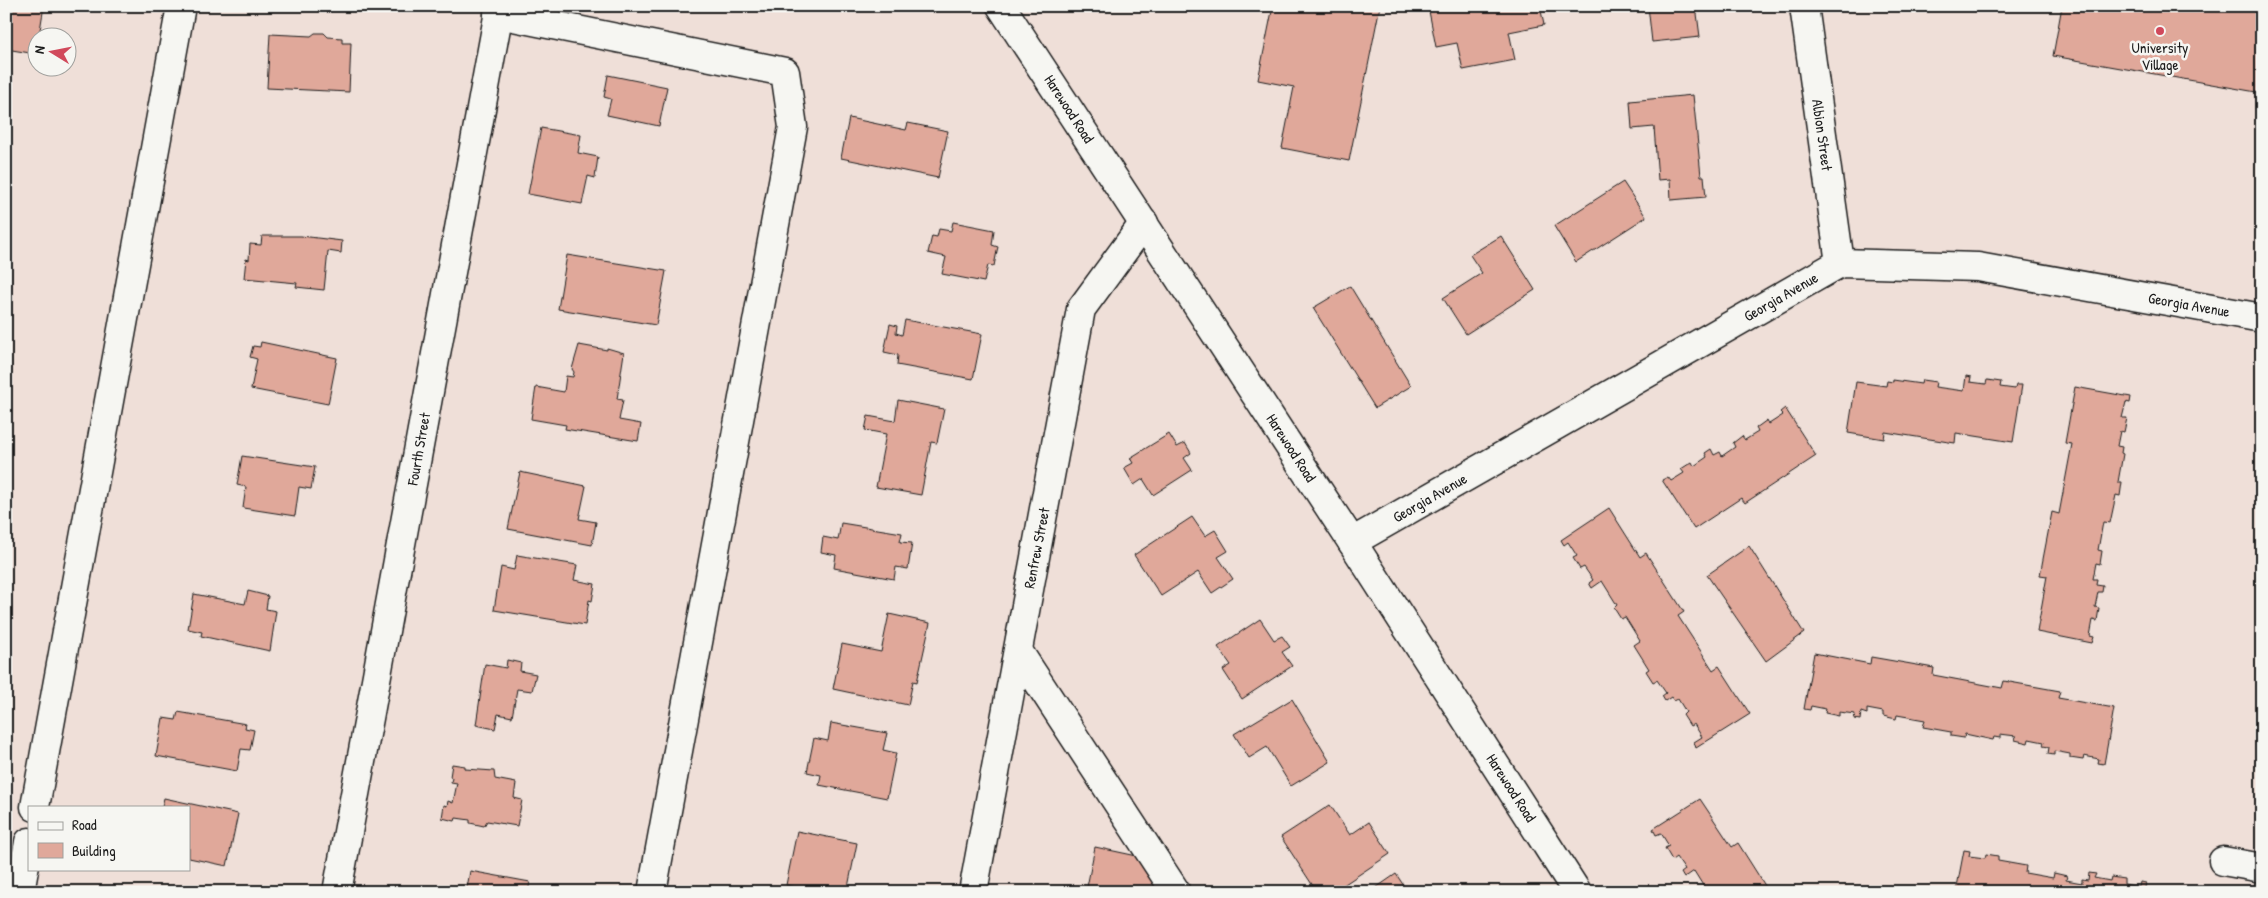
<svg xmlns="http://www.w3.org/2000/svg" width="2268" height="898" font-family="'Patrick Hand',sans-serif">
	<rect width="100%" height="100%" fill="#efdfd8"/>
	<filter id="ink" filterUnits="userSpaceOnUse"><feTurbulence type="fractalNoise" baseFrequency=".02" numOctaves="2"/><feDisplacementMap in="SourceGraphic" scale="10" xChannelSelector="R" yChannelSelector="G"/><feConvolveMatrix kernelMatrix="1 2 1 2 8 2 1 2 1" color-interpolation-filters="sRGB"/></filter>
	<g filter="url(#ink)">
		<!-- building -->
		<g fill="#e0a89a" stroke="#1c1c1c">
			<polygon points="6,6 44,6 36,54 6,49"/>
			<polygon points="1273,6 1380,6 1349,161 1282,148 1294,87 1258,80"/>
			<polygon points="1428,6 1540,6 1544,25 1509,32 1515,60 1463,70 1457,43 1436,47"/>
			<polygon points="1648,6 1696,6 1700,37 1652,42"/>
			<polygon points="2062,6 2262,6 2262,93 2053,56"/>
			<polygon points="315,33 324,33 328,37 342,38 342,43 351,43 349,92 267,88 270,34 311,36"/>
			<polygon points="608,75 667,87 659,126 607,115 611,99 604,97"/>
			<polygon points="1693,95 1701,176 1704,176 1706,197 1671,200 1670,179 1658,180 1654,127 1632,129 1630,101"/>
			<polygon points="849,118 906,130 908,123 948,131 938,178 841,158"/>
			<polygon points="541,128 581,135 578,153 598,157 595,178 588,176 582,204 528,194"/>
			<polygon points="1623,182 1646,217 1576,262 1554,226"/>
			<polygon points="953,222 994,230 992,245 998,247 997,251 994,266 988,265 984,282 942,274 946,257 928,253 932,236 937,237 939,229 951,231"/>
			<polygon points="262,236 301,236 342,241 341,253 328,251 324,290 296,287 297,283 244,278 246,259 249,260 250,244 261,245"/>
			<polygon points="1501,236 1535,290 1466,334 1443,298 1482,273 1470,255"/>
			<polygon points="567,255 666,271 656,325 558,309"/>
			<polygon points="1350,286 1411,386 1375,408 1313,308"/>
			<polygon points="905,320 982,334 973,379 897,365 898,355 884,352 890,324 897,326 896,333 902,335"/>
			<polygon points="261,342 337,358 328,404 251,389 257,359 250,357 253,346 260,347"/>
			<polygon points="579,345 607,350 607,348 624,353 617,399 623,400 619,420 641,424 638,441 565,429 566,425 531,419 536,387 564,392 566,376 573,377 574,372 572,369"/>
			<polygon points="1966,376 1971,377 1970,382 1986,384 1987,380 2001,382 2000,387 2015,389 2016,385 2022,385 2013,442 1956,433 1955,443 1885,432 1884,439 1848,433 1856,382 1886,386 1887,381 1893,382 1893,380 1921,384 1922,380 1936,382 1935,387 1964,391"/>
			<polygon points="2075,387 2131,397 2130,403 2126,402 2122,418 2127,418 2124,432 2120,431 2117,446 2122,447 2121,453 2123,454 2118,482 2122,482 2120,496 2116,495 2110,523 2103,522 2098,550 2102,551 2100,564 2096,563 2093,579 2097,579 2096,585 2103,586 2102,592 2098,592 2095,607 2099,608 2097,621 2093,620 2090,636 2094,637 2092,643 2037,632 2047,576 2040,575 2052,512 2059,514 2072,444 2065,443"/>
			<polygon points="898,400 944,409 937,443 931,442 921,495 876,487 886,434 865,430 868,416 895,421"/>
			<polygon points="1785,408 1816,456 1745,503 1741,498 1694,529 1662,480 1668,477 1671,481 1684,473 1681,469 1692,462 1694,466 1707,457 1705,453 1711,449 1714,455 1720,452 1722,456 1735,447 1733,443 1742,436 1745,440 1758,432 1756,428 1767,420 1769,424 1783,415 1780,412"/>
			<polygon points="1169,434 1177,447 1185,443 1191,453 1184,458 1192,470 1153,495 1143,479 1134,485 1124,468 1133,463 1130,458"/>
			<polygon points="242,456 315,467 311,489 299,487 295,516 243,508 246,487 237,485"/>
			<polygon points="520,472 586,486 579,519 596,522 592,545 508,529"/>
			<polygon points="1609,508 1640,557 1646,553 1684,612 1678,616 1713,670 1719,666 1750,714 1696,748 1694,742 1702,737 1694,724 1690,726 1683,715 1686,712 1678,699 1674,701 1671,697 1665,701 1662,696 1666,693 1657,680 1653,682 1646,671 1649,669 1634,645 1640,641 1625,617 1621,619 1614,608 1617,605 1602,581 1592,588 1589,583 1593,580 1584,567 1580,569 1573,558 1577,556 1568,542 1564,545 1561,540"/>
			<polygon points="1192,517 1205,536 1215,530 1228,551 1218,557 1233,579 1212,593 1198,572 1161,596 1134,555"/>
			<polygon points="841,523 902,533 900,542 912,543 908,569 896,567 894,579 834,568 836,555 821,552 823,537 838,540"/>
			<polygon points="1749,546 1804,633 1766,661 1707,575"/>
			<polygon points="517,555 577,565 574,580 595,584 592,601 589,600 585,625 494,610 501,567 514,570"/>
			<polygon points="248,591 268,596 266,609 276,611 270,651 201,636 202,632 188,629 194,594 245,604"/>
			<polygon points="889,614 930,623 917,682 913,681 908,705 833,689 842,644 881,652"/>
			<polygon points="1260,619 1274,640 1282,636 1290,647 1282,652 1292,666 1242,699 1223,670 1231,665 1218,647"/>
			<polygon points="1814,653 1870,664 1871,657 1934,668 1933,675 2002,688 2004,681 2060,691 2058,698 2114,708 2104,764 2098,763 2099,759 2084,756 2083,760 2070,758 2070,754 2054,751 2054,755 2048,754 2049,747 2043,746 2044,742 2029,739 2028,743 2015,740 2016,736 2000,734 2000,738 1994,737 1993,740 1965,734 1964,738 1951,736 1951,732 1923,727 1925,720 1897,715 1896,719 1883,716 1883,712 1867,709 1867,714 1861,712 1860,720 1854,719 1855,714 1839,712 1839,716 1825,713 1826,709 1811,706 1810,710 1804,709"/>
			<polygon points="507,660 521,663 520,671 536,674 532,691 517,689 512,717 498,714 495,729 476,725 485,664 506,668"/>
			<polygon points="1292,699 1330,762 1291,786 1267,747 1249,758 1234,734"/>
			<polygon points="178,712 246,724 245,728 254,730 250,750 241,749 237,771 156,756 163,718 176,720"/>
			<polygon points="831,723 887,733 883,750 896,753 887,798 819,785 821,775 807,772 814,738 828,741"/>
			<polygon points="452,764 465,766 465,769 494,771 495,779 516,783 514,798 522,800 517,826 487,821 484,826 470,823 470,820 456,818 455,821 442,818 444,805 447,806 448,801 453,803 457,783 451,782 452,778 450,777"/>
			<polygon points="164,798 238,814 227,866 189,858 189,807 162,807"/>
			<polygon points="1700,799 1732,847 1738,843 1769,892 1707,892 1694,871 1684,878 1681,873 1685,870 1676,857 1672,860 1665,848 1669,846 1661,833 1656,835 1653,829"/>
			<polygon points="1330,805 1350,835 1369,822 1390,854 1333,892 1317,892 1281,837"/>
			<polygon points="797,831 857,843 847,892 819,892 786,885"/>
			<polygon points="1095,847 1137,856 1162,892 1086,892"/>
			<polygon points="1964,850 1970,851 1969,856 1985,858 1986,854 1998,856 1998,861 2026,866 2025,873 2053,878 2054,873 2067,876 2066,880 2082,883 2082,879 2088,880 2089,873 2096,874 2094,878 2110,881 2111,877 2124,879 2124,884 2139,887 2140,882 2146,883 2144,892 1956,892"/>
			<polygon points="470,871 530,882 528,892 455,892 456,886 467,888"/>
			<polygon points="1396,874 1408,892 1370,892"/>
		</g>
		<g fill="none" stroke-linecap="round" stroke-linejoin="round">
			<!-- minor casing -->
			<g stroke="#1c1c1c" stroke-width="31">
				<g id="minor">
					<polyline points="1001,6 1352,542 1577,892"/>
					<polyline points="1804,6 1840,263"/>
					<polyline points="498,14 785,72 793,127 652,892"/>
					<polyline points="1352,542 1840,263 1978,267 2262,318"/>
					<polyline points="1018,651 1176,892"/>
					<polyline points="35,807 181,6"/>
					<polyline points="2223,861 2262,868"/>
					<polyline points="20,892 29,842"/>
					<polyline points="337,892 500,6"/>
					<polyline points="973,892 1081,309 1144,223"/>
				</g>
			</g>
			<!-- minor -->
			<use href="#minor" stroke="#f6f6f2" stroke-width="28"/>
		</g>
	</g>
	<!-- markers -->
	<circle fill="#d1495b" stroke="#f6f6f2" stroke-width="2" cx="2160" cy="31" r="5"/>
	<g text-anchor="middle" stroke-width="5" stroke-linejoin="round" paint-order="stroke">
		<!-- poi labels -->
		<g font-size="15" fill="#1c1c1c" stroke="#f6f6f2">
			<text x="2160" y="53">University<tspan x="2160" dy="17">Village</tspan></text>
		</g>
		<!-- street labels -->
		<g font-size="15" fill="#1c1c1c" stroke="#f6f6f2">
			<text transform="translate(1069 109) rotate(57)" y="5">Harewood Road</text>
			<text transform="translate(1822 135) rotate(82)" y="5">Albion Street</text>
			<text transform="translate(1781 297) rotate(-30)" y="5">Georgia Avenue</text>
			<text transform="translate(2189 305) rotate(10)" y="5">Georgia Avenue</text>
			<text transform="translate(1291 448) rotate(57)" y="5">Harewood Road</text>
			<text transform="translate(419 449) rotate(-80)" y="5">Fourth Street</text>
			<text transform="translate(1430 498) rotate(-30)" y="5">Georgia Avenue</text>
			<text transform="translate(1037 548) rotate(-79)" y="5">Renfrew Street</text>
			<text transform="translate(1511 788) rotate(57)" y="5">Harewood Road</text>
		</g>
	</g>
	<!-- margin -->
	<rect width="2268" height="898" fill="none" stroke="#f6f6f2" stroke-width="25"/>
	<rect x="12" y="12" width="2243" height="873" fill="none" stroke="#1c1c1c" stroke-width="2" filter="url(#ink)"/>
	<!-- legend -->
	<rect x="28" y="806" width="162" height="65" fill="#f6f6f2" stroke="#9f9f9c"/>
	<rect x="38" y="822" width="25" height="8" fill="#f6f6f2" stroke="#9f9f9c"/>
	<text x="72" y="830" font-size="15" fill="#1c1c1c">Road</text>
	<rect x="38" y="843" width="25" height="15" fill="#e0a89a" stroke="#9f9f9c"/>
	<text x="72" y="856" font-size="15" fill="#1c1c1c">Building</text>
	<!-- north arrow -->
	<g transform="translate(52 52) rotate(280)"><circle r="24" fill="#f6f6f2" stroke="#9f9f9c"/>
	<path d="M0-4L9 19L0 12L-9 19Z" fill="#d1495b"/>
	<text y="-8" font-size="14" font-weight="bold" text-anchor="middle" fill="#1c1c1c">N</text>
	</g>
</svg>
